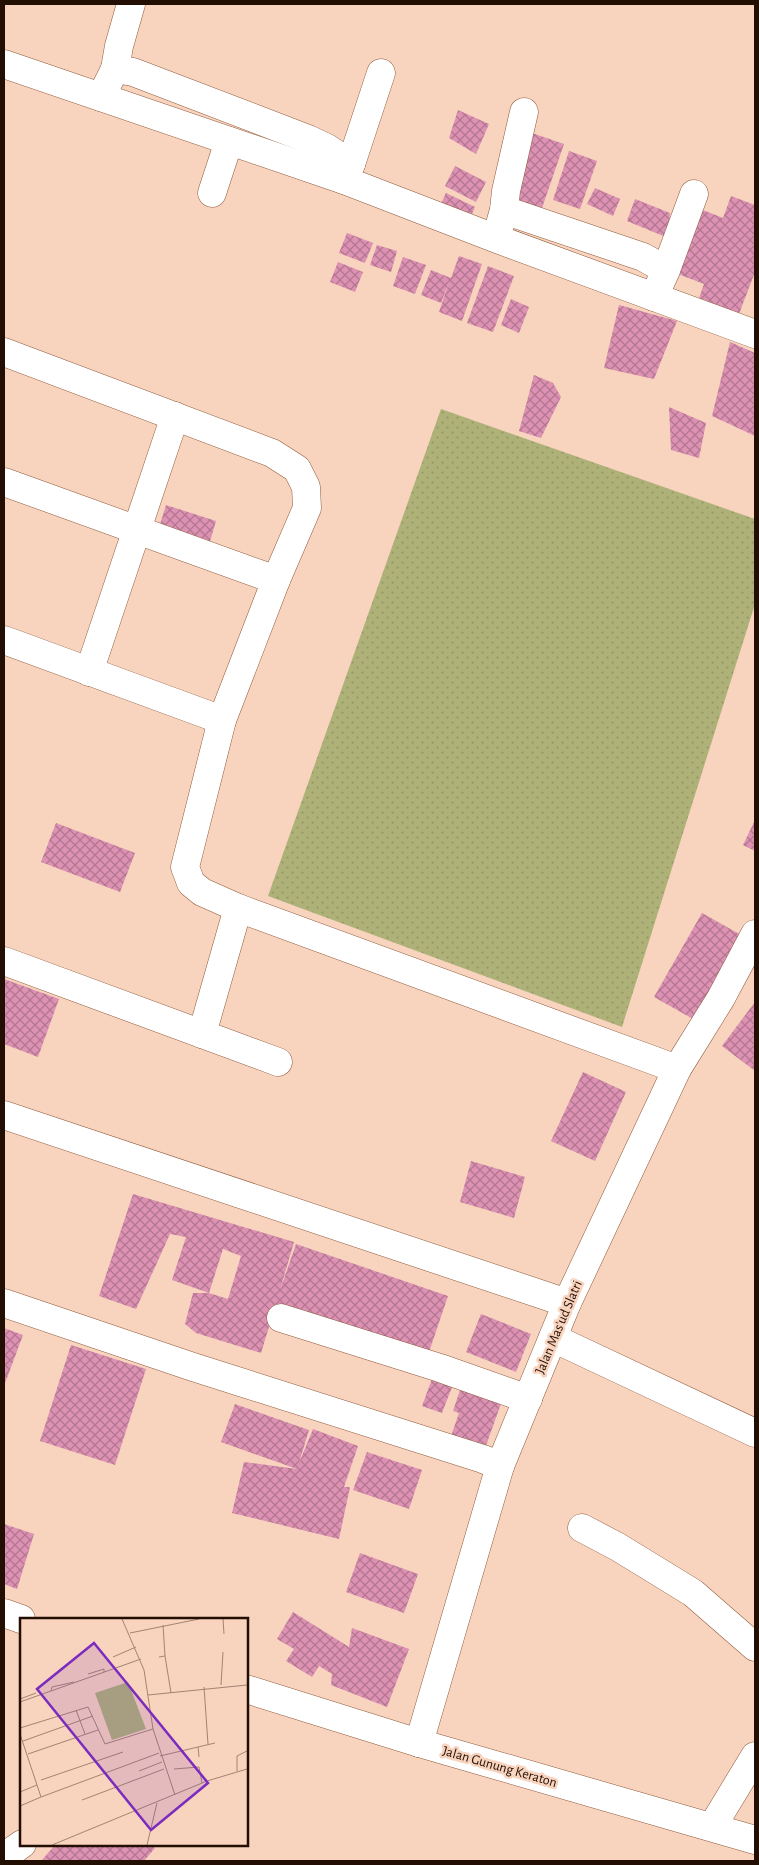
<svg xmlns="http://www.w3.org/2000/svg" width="759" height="1865" font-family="'Alegreya Sans',sans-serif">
	<defs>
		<pattern id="grass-dots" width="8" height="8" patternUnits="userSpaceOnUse" patternTransform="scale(1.25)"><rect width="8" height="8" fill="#afb278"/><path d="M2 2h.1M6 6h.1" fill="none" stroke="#969866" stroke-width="1.8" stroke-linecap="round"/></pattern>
		<pattern id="building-cross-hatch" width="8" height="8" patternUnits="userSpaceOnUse" patternTransform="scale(1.25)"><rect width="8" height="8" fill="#dd92b4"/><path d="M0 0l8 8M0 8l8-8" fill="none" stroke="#b37690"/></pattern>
	</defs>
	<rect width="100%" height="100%" fill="#f8d3be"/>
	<!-- grass -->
	<polygon fill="url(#grass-dots)" points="441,409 755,519 755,604 622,1027 268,896"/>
	<!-- building -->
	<g fill="url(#building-cross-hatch)">
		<polygon points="458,110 489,124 476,154 449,138"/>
		<polygon points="532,133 564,144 541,211 510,201"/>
		<polygon points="569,151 597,161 580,209 553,200"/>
		<polygon points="455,166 486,182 476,202 445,186"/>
		<polygon points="595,188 620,199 613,216 587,204"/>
		<polygon points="446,193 475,207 468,223 438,210"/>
		<polygon points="731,196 755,205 755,272 739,314 699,298 704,284 678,274 703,210 723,218"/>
		<polygon points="635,199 670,213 668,238 627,221"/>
		<polygon points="347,233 373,243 365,263 339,253"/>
		<polygon points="377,245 397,251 391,272 370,265"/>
		<polygon points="459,256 482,264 462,321 439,312 449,282 441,303 421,295 431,270 451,278"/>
		<polygon points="403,257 426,265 415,294 393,286"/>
		<polygon points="338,262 363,272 355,292 330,282"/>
		<polygon points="488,266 514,276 493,332 467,323"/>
		<polygon points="511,299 529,307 519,333 501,325"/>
		<polygon points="619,305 677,321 654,379 604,368"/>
		<polygon points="730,342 755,353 755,436 712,416"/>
		<polygon points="534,375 553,383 561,397 541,438 519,431"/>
		<polygon points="669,407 706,423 699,458 671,450"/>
		<polygon points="166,505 216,521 208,548 158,531"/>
		<polygon points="755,820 755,851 743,845"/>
		<polygon points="56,823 135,853 120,892 41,862"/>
		<polygon points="702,913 741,935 693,1019 654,997"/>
		<polygon points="4,979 59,999 38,1057 4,1044"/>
		<polygon points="755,1002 755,1071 722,1046"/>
		<polygon points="583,1072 626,1092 595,1161 551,1141"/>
		<polygon points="471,1161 525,1177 514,1218 460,1202"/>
		<polygon points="133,1194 294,1242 280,1290 296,1244 448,1296 427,1358 276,1304 261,1353 196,1333 185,1324 193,1293 209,1293 228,1299 241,1256 223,1249 209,1293 172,1280 186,1237 170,1234 136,1309 99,1296"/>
		<polygon points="481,1314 531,1334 516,1372 466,1352"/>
		<polygon points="4,1328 23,1335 4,1386"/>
		<polygon points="71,1345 146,1369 115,1465 40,1441"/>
		<polygon points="432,1379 452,1387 442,1413 422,1406"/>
		<polygon points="462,1384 503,1398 483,1454 449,1442 459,1413 453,1411"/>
		<polygon points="235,1404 309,1430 299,1463 313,1429 358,1446 344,1487 350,1487 339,1539 232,1513 244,1462 297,1469 221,1442"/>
		<polygon points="367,1452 422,1470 409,1509 353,1490"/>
		<polygon points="4,1524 34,1534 17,1589 4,1584"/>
		<polygon points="360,1553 418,1574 404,1613 346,1592"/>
		<polygon points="293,1612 349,1647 352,1628 409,1649 387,1707 331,1685 332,1674 319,1666 312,1677 286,1661 294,1649 277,1639"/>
		<polygon points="56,1844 150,1844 155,1848 144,1861 41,1861"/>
	</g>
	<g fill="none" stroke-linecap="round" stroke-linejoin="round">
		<!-- minor casing -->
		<g stroke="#905b3c" stroke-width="29">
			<g id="minor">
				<polyline points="4,64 344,180 497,239 755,334"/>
				<polyline points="115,69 119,46 131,4"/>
				<polyline points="101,97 115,69 133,72 308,139 327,148 351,164 344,180"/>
				<polyline points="351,164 381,73"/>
				<polyline points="212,193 229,141"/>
				<polyline points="504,210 643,257 666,270 654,297"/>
				<polyline points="499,228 504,210 506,191 524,112"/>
				<polyline points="666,270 694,194"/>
				<polyline points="4,352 272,453 297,469 306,487 307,508 276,580 222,720 185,867 191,883 202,892 238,908 677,1069"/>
				<polyline points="4,482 276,580"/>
				<polyline points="4,640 222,720"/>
				<polyline points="89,672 175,416"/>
				<polyline points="4,961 278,1062"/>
				<polyline points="202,1034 238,908"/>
				<polyline points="4,1115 567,1303"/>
				<polyline points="4,1303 193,1367 483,1459 500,1466"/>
				<polyline points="281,1318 440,1368 528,1399"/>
				<polyline points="553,1338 755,1433"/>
				<polyline points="582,1528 618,1547 693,1593 755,1647"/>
				<polyline points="419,1743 500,1466 567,1303 677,1069 721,998 755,934"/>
				<polyline points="712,1827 755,1756"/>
				<polyline points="4,1857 22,1844"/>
			</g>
		</g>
		<!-- tertiary casing -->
		<g stroke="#905b3c" stroke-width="29">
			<g id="tertiary">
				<polyline points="4,1613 21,1619"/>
				<polyline points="246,1689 419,1743 755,1840"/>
			</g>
		</g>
		<!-- minor -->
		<use href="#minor" stroke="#fff" stroke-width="28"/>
		<!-- tertiary -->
		<use href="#tertiary" stroke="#fff" stroke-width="28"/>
	</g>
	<g text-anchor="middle" stroke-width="5" stroke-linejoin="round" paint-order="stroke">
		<!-- street labels -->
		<g font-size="14" fill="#230e03" stroke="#f8d3be">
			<text transform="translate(558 1327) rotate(-67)" y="5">Jalan Mas'ud Slatri</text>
			<text transform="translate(500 1766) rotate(16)" y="5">Jalan Gunung Keraton</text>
		</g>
	</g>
	<!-- overview -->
	<g transform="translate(20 1618)">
		<rect width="228" height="228" fill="#f8d3be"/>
		<path d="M108,64L126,111L92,122L75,75Z" fill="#afb278"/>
		<path fill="none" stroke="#a38473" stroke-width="1" d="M102,1L124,52L133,111L155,177M203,1L204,16M110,15L179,1M145,38L151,75M93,39L116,29M139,39L145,38L143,7M68,56L84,51V54M201,67L203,34M184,69L188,126M31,73L32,69L54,64M128,77L227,67M0,81L16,75M0,84L121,41M56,92L65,116M0,110L68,89L85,126L133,111M0,116L21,179L139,135M3,123L73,98M178,129L195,125M8,136L78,112M140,138L178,129L179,139M154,151L179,149L182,165M119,153L142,144M217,153V138L227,133M21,162L103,134M0,174L17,167M62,182L144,151M0,188L21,179M32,227L187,163L227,151M127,227L137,185"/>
		<path fill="#7b2cbf" fill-opacity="0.15" stroke="#7b2cbf" stroke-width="2.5" d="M74,25L188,165L131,212L17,71Z"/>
		<rect width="228" height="228" fill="none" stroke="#230e03" stroke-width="2.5"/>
	</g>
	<!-- border -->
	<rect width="759" height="1865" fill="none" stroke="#230e03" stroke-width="10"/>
</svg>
